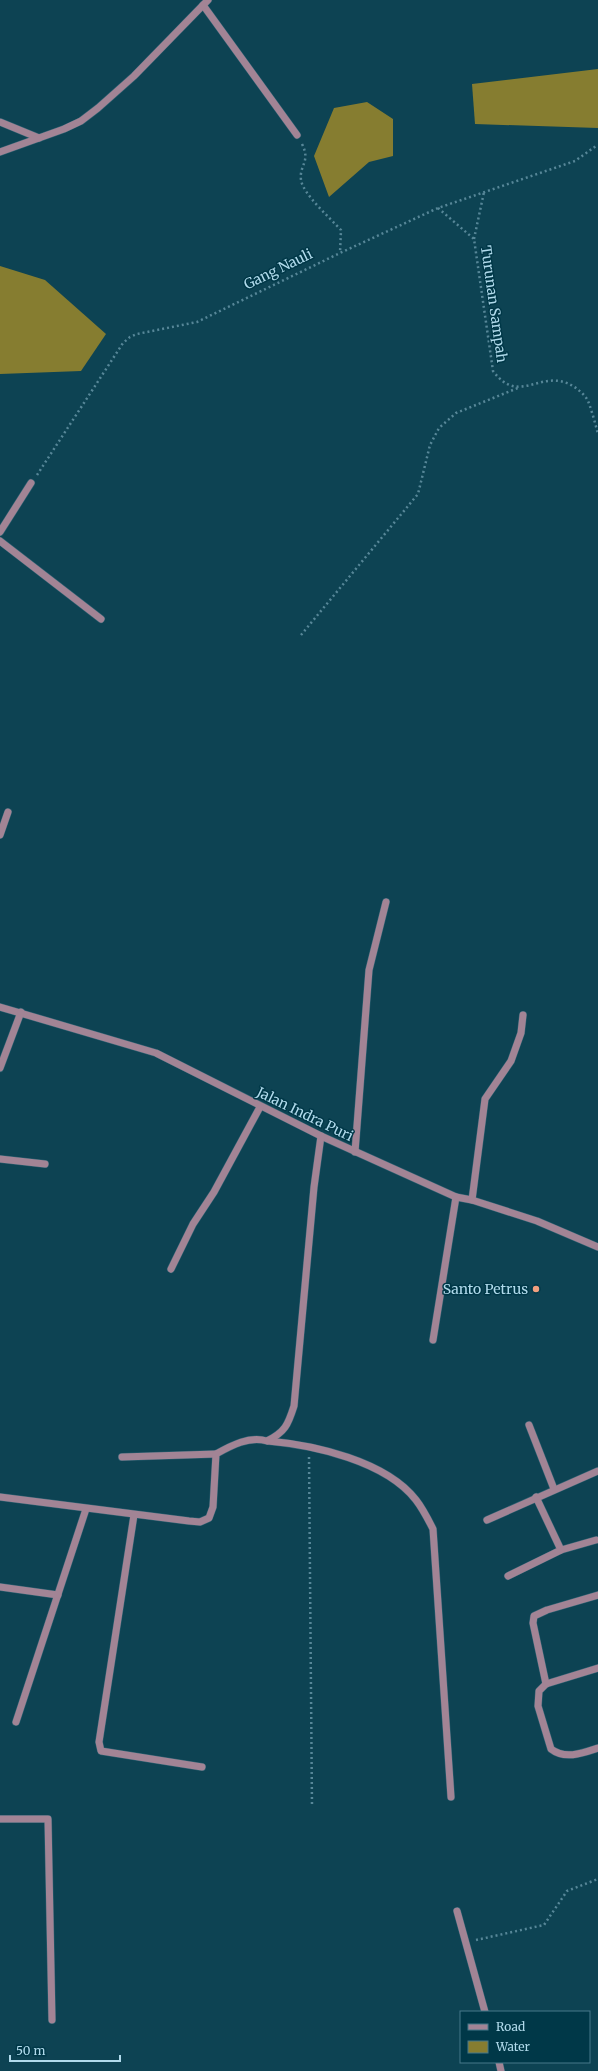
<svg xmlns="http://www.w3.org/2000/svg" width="598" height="2071" font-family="Merriweather,serif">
	<rect width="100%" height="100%" fill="#0d4353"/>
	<!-- water -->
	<g fill="#867d30">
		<polygon points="598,69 598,128 475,124 472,84"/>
		<polygon points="367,102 393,119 393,156 369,162 329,197 314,156 334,108"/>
		<polygon points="0,266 45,280 106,334 81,371 0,374"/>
	</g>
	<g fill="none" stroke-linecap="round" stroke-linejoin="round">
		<!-- minor casing -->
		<g stroke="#2e6172" stroke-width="8">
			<g id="minor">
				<polyline points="203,5 297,135"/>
				<polyline points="0,122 39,138"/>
				<polyline points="0,152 64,129 81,121 98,108 134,76 208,0"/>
				<polyline points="0,532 31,483"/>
				<polyline points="0,541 101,619"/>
				<polyline points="0,835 8,812"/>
				<polyline points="0,1007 156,1053 321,1136 456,1197 472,1200 537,1221 598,1247"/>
				<polyline points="0,1068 21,1012"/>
				<polyline points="355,1152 369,970 386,902"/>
				<polyline points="0,1159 45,1164"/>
				<polyline points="472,1200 485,1099 511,1061 521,1033 523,1015"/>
				<polyline points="171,1269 193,1224 214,1192 260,1107"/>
				<polyline points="433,1340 456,1197"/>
				<polyline points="529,1425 554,1489"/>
				<path d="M268,1441C314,1445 386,1461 416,1500C423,1509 428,1519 433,1529L451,1797"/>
				<polyline points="122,1457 216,1454"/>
				<path d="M0,1497L189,1521L200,1522L209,1518L213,1507L216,1454C232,1445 249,1436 267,1441C285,1432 288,1425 294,1406L314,1187L321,1136"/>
				<polyline points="134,1515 99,1742 101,1751 202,1767"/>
				<polyline points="487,1520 598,1471"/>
				<polyline points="561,1550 596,1540"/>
				<polyline points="508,1576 561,1550 536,1497"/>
				<polyline points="0,1587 58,1595"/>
				<path d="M598,1668L546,1684L539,1691L538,1706L551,1749C565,1760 583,1753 598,1748"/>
				<polyline points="546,1684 533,1623 534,1616 547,1610 598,1595"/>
				<polyline points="16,1722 86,1509"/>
				<polyline points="0,1819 48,1819 52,2020"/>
				<polyline points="457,1911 485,2012"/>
				<polyline points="499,2062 501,2071"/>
			</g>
		</g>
		<!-- path -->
		<g stroke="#578798" stroke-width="2.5" stroke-dasharray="2 3" stroke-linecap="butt">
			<path d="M302,144C311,162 299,165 301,180C303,194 330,218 341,230L340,253"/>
			<path d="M438,208L474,239L493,371C520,407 540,367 573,386C579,390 585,395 588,401C592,411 595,423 598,434"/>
			<polyline points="474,239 484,192"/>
			<polyline points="37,475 123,343 130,337 137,334 197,322 340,253 438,208 575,161 596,146"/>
			<polyline points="301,635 418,494 430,445 439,428 456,413 518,388"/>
			<polyline points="309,1457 312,1807"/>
			<polyline points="476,1940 544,1925 567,1891 598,1879"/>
		</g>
		<!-- minor -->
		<use href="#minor" stroke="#a28495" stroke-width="7"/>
	</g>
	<!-- markers -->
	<circle fill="#f2a07f" stroke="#003848" stroke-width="1.5" cx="536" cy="1289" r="4"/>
	<g text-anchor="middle" stroke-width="3" stroke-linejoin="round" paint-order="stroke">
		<!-- street labels -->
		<g font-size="14" fill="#b1dbec" stroke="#003848">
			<text transform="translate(278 269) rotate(-26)" y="5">Gang Nauli</text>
			<text transform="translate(494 304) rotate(82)" y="5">Turunan Sampah</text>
			<text transform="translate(305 1114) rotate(26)" y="5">Jalan Indra Puri</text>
		</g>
		<!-- poi labels -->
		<g font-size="14" fill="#b1dbec" stroke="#003848" text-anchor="end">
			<text x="528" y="1294">Santo Petrus</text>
		</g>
	</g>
	<!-- legend -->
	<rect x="460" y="2011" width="130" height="52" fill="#003848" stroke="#47798a"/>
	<rect x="468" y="2024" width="20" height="6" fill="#a28495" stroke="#47798a"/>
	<text x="496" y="2031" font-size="12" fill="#b1dbec">Road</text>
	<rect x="468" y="2041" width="20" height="12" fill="#867d30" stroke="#47798a"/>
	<text x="496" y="2051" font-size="12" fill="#b1dbec">Water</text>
	<!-- scale -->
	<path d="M10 2055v6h110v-6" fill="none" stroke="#b1dbec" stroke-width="2"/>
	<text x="16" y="2055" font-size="12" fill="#b1dbec" stroke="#003848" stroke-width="3" paint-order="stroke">50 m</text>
</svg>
